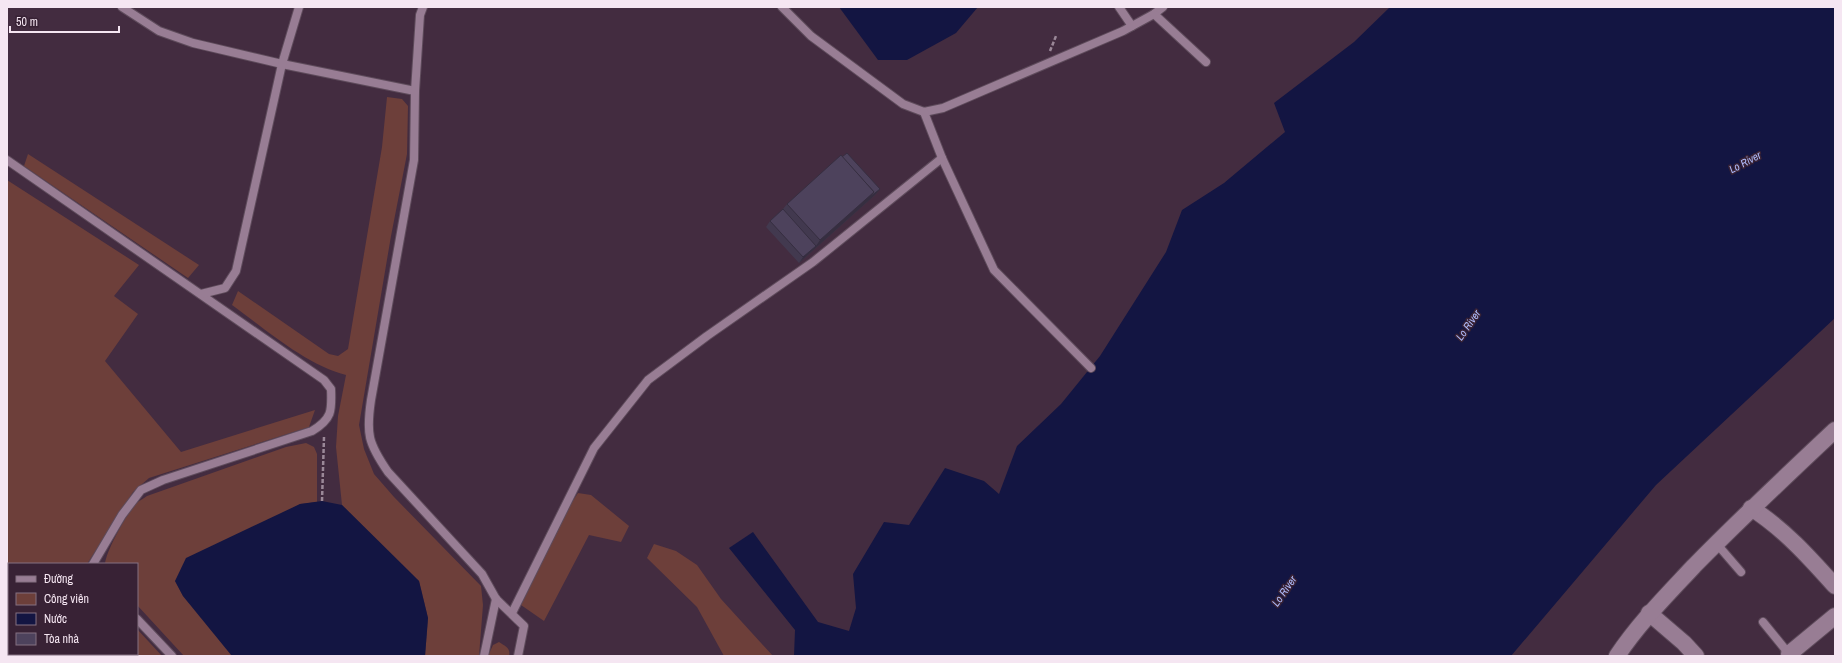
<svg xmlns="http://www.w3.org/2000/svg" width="1842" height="663" font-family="'Archivo Narrow',sans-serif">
	<rect width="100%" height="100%" fill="#432c40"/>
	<!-- green -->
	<g fill="#6d3f3a">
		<path d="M387,97L402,99L408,106L407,154L391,236L359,425L364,449L374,474L394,497L481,586L483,605L479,656H425L428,618L419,581L342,505L336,447L338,416L346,375C306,365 265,329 232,305L238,291L329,354L338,356L348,349L382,147Z"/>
		<polygon points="28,154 199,265 188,278 24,166"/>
		<polygon points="7,180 139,265 114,296 138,314 105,361 181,452 315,410 309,427 149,478 133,492 87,564 9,564 9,654 28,654 27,656 7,656"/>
		<path d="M306,443L314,447L317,454V502L300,504L175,581L183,596L232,656H184L137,605V564H105C106,551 126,516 134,505C137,502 143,499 147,496L286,447Z"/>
		<polygon points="578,493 591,495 629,526 621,542 589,535 544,621 521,605 570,505"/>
		<polygon points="654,544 676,551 697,565 721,599 773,656 724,656 697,607 647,558"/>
		<polygon points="137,629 162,656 130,656 128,654 137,654"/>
		<path d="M499,642C505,646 511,648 509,656H488L493,645Z"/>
		<polygon points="41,654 101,654 100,656 40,656"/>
	</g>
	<!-- water -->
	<g fill="#131542">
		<polygon points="839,7 978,7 956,33 907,60 878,60"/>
		<polygon points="1390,7 1835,7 1835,318 1656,485 1511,656 794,656 795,630 729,548 753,532 818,622 849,631 856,608 853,574 884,522 909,525 945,468 984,481 999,494 1017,446 1061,404 1100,356 1166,252 1182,210 1224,183 1285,132 1274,103 1354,42"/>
		<polygon points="322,501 342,505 419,581 428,618 425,656 232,656 183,596 175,581 186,558 300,504"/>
	</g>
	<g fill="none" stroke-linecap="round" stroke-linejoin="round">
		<!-- service casing -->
		<g stroke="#5e4b5b" stroke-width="10">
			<g id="service">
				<polyline points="122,7 159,31 193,43 282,64 415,91"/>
				<path d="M423,7L420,15L415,91L414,160L371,400C366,434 368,443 388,472L482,574L496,599L524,626L518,656"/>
				<polyline points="782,7 811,36 903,104 924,112 943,108 1123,31 1154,14 1163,7"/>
				<polyline points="1119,7 1132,26"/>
				<polyline points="1154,14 1206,62"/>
				<polyline points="924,112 942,158 994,270 1091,368"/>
				<path d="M7,160L324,380L331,389C332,411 332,419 312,431L163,480L141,490L122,515L93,564"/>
				<polyline points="201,294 225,288 236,271 282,64 299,7"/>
				<polyline points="1716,543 1741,572"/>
				<polyline points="512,613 594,448 648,380 707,336 813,262 942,158"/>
				<polyline points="137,619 172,656"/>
				<polyline points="1763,622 1789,654"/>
				<polyline points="34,656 36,654"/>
				<polyline points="484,656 496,599"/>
			</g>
		</g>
		<!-- minor casing -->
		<g stroke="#5e4b5b" stroke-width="18">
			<g id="minor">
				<path d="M1751,508C1784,529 1809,557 1835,586"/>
				<polyline points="1649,613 1684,643 1696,656"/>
				<path d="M1617,656C1639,623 1667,595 1694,566C1740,519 1787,475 1835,430"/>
				<polyline points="1791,656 1789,654 1835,616"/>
			</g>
		</g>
		<!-- path -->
		<g stroke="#9b8898" stroke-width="2.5" stroke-dasharray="4 2" stroke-linecap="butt">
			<polyline points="1050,51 1056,36"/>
			<polyline points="322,501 324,437"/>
		</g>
		<!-- service -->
		<use href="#service" stroke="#987d94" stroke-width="8"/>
		<!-- minor -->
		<use href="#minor" stroke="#987d94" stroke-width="16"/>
	</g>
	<!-- wall -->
	<polygon fill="#42394f" points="880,189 875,195 799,263 766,227 770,221 783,209 787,204"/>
	<!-- shaded-wall -->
	<polygon fill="#362e40" points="880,189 875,195 799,263 803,257 816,246 820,240 874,192"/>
	<!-- building -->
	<g fill="#4d425c" stroke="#362e40">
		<polygon points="847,153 880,189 870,197 874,192 842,157"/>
		<polygon points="841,155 874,192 820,240 787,204"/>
		<polygon points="783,209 816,246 803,257 770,221"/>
	</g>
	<g text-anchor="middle" stroke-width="3" stroke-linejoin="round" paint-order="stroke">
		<!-- water labels -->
		<g font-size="11" font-style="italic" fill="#aebafa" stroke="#382235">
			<text transform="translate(1745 162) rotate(-28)" y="4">Lo River</text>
			<text transform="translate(1468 325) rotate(-55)" y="4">Lo River</text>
			<text transform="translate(1284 591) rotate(-55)" y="4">Lo River</text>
		</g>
	</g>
	<!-- border -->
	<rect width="1842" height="663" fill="none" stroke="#f5e6f2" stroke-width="16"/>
	<!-- legend -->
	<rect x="8" y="563" width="130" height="92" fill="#382235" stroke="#847081"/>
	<rect x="16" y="576" width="20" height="6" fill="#987d94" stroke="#847081"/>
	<text x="44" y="583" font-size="12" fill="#f5e6f2">Đường</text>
	<rect x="16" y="593" width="20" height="12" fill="#6d3f3a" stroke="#847081"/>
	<text x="44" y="603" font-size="12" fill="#f5e6f2">Công viên</text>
	<rect x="16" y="613" width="20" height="12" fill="#131542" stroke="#847081"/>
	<text x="44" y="623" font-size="12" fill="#f5e6f2">Nước</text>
	<rect x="16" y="633" width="20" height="12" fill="#4d425c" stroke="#847081"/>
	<text x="44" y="643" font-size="12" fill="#f5e6f2">Tòa nhà</text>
	<!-- scale -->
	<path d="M10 26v6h109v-6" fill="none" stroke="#f5e6f2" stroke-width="2"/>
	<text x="16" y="26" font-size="12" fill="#f5e6f2" stroke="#382235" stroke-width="3" paint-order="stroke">50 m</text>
</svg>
